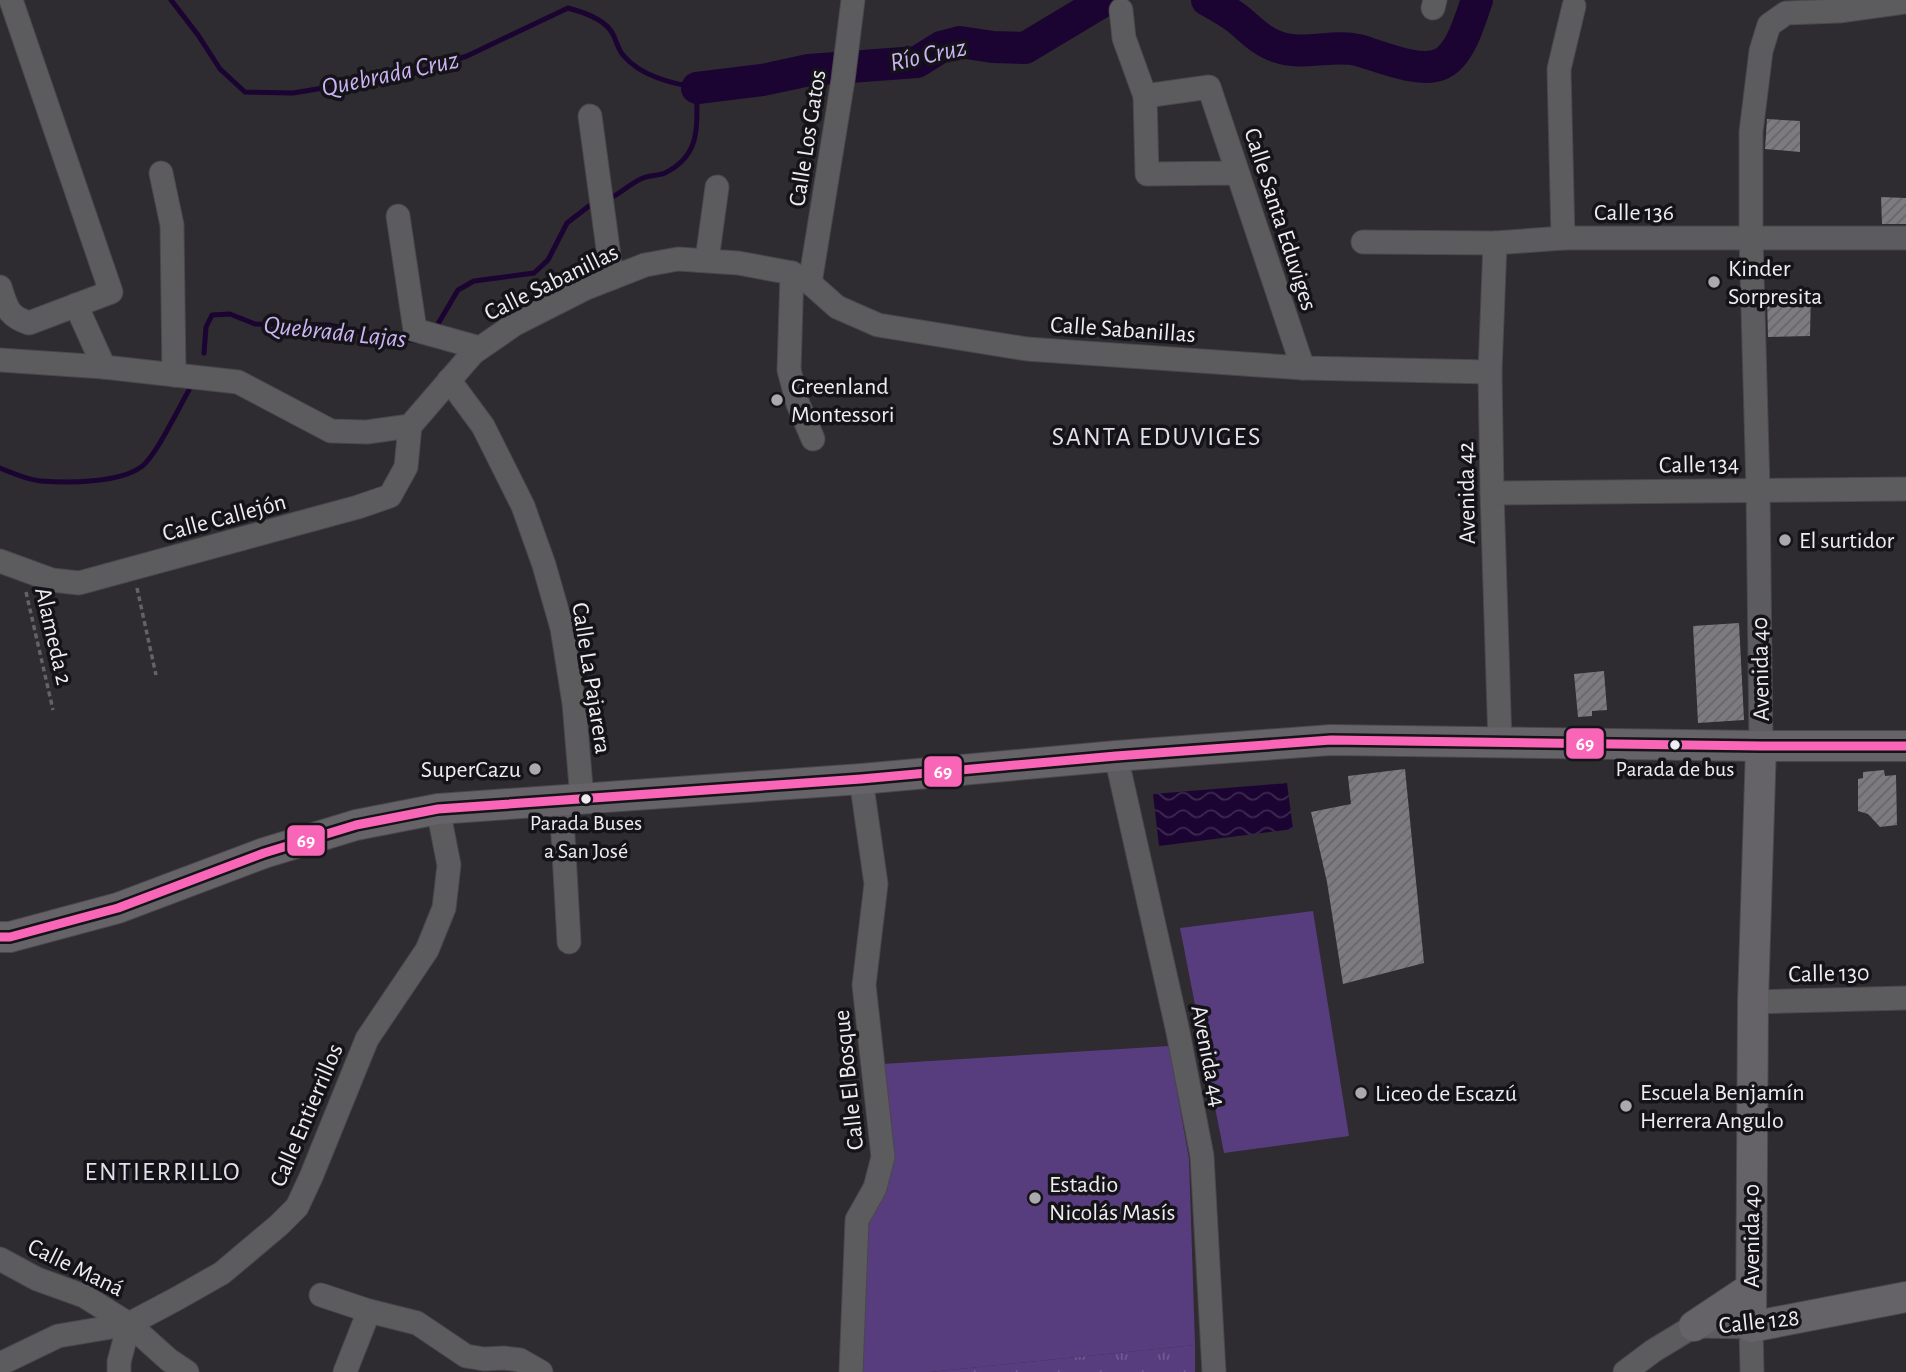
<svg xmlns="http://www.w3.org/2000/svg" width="1906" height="1372" font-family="'Alegreya Sans',sans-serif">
	<defs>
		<pattern id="grass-tufts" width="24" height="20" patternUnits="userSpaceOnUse" patternTransform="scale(1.75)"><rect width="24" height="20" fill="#583d7e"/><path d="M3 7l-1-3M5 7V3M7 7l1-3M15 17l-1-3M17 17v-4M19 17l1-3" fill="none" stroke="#705991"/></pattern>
		<pattern id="water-waves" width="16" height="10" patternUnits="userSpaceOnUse" patternTransform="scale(1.75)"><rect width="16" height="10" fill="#1b0432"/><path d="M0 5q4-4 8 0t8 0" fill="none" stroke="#3c2950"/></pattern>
		<pattern id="building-hatch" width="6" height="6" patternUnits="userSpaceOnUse" patternTransform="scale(1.75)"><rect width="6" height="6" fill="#7d7a80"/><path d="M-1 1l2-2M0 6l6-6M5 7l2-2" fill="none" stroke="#67656a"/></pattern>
	</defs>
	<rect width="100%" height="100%" fill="#2e2b31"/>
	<!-- grass -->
	<polygon fill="url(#grass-tufts)" points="1195,1345 1195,1372 930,1372"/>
	<!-- pitch -->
	<g fill="#583d7e">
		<polygon points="1313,911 1349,1136 1224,1153 1180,928"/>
		<polygon points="1169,1046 1189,1159 1195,1345 930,1372 862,1372 863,1292 870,1216 889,1179 882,1064"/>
	</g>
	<!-- water -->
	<polygon fill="url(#water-waves)" points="1287,783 1293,829 1159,846 1153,794"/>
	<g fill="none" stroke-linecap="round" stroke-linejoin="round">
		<!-- stream -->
		<g stroke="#1b0432" stroke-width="5">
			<path d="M171,0L198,35L220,69L245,92L293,93L415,73L467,56L568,8C582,12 602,18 611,31C616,38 617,48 623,55C640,76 671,83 697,88C696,124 703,154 665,173C658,176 650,175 643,178C630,183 620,195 606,200"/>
			<polyline points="435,329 458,290 474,281 534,273 548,260 567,223 589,206 597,203"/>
			<polyline points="204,353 206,327 212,315 230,314 255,324 329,325 360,332 417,341"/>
			<path d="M0,468C12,473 28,480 41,481C68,483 119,483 141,467C155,458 179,407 189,390"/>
		</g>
		<!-- river -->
		<g stroke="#1b0432" stroke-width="32">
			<path d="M1207,0C1218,6 1229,12 1239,20C1251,30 1262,42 1278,47C1303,56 1333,44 1358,50C1379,56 1420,74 1441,64C1461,55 1470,19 1477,0"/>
			<polyline points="697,88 762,80 809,70 917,62 941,47 960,42 993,47 1025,48 1105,0"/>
		</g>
	</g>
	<!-- building -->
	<g fill="url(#building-hatch)">
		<polygon points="1767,119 1800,121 1800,152 1765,149"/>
		<polygon points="1881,197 1906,198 1906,224 1882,224"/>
		<polygon points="1811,291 1810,336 1768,337 1767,297"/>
		<polygon points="1739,623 1744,720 1698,723 1693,626"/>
		<polygon points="1604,671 1607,710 1592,711 1592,716 1578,717 1574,674"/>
		<polygon points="1405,769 1424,963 1343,984 1327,882 1311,812 1351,804 1348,776"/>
		<polygon points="1884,770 1885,776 1896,775 1897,825 1880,827 1868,814 1858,811 1858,779 1863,778 1863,772"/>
	</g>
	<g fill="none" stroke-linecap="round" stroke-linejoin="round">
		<!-- minor casing -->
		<g stroke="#49474b" stroke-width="25">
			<g id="minor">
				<polyline points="1433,8 1435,0"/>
				<polyline points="1121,10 1124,38 1145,96"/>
				<polyline points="590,116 612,278"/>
				<polyline points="161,173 172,225 174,375"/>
				<polyline points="1237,173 1147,174 1145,96 1209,87 1303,368"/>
				<polyline points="398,216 415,330 480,348"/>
				<polyline points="1563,238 1559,69 1574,6"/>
				<polyline points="1363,242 1495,243 1563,238 1906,238"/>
				<polyline points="1495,243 1490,372 1492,493 1500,742"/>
				<polyline points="707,260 717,187"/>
				<polyline points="792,273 789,370 798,404 813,439"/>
				<polyline points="810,283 843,80 853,0"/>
				<path d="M0,287C7,307 7,316 29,323L111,292L11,0"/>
				<polyline points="76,305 104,367"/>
				<polyline points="0,360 104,367 238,382 331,431 367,432 410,426 473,353 515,324 586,288 645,265 678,259 738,263 792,273 810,283 837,307 878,325 1027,349 1303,368 1490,372"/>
				<polyline points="449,380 483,426 523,506 544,565 562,628 574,703 582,799"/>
				<polyline points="1492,493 1906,489"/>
				<polyline points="0,561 52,580 79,583 358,507 390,496 406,467 410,426"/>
				<polyline points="1761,746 1758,489 1751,237 1751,132 1761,51 1769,25 1786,13 1839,11 1906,2"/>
				<polyline points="1116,756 1178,1032 1202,1156 1214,1372"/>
				<polyline points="561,800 569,942"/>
				<polyline points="1753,1002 1906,998"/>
				<polyline points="0,1259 37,1279 84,1296 129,1324 169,1360 187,1372"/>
				<polyline points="321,1295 369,1311 417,1323 466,1356 484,1359 504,1358 520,1360 541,1372"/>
				<polyline points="0,1364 58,1336 129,1324 178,1298 222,1273 279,1225 297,1207 311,1177 367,1039 427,950 444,908 449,865 438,809"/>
				<polyline points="119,1372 119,1362 129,1324"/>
				<polyline points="345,1372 369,1311"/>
				<polyline points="851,1372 857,1220 875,1188 883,1157 864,985 876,884 861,779"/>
				<polyline points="1625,1372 1653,1351 1694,1326 1751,1327 1752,1372"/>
			</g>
		</g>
		<!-- major casing -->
		<g stroke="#49474b" stroke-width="32">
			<g id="major">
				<polyline points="1761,746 1753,1002 1751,1327 1906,1297"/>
				<polyline points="0,937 10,937 118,908 264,853 356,825 438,809 861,779 1116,756 1331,740 1761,746 1906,746"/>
				<polyline points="1694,1326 1751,1288"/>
			</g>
		</g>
		<!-- path -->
		<g stroke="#646265" stroke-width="3.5" stroke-dasharray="5 3.5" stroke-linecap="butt">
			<polyline points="137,588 156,675"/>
			<polyline points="26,592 53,710"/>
		</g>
		<!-- minor -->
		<use href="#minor" stroke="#5c5b5d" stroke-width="23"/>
		<!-- major -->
		<use href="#major" stroke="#656367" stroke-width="30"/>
		<!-- bus-1 casing -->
		<g stroke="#141317" stroke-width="14">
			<polyline id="bus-1" points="0,937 10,937 118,908 264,853 356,825 438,809 861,779 1116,756 1331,740 1761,746 1906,746"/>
		</g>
		<!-- bus-1 -->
		<use href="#bus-1" stroke="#fa66b7" stroke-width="9"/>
	</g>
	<!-- markers -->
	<g fill="#aba8ae" stroke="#141317" stroke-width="2.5">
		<circle cx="1714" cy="282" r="7"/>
		<circle cx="777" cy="400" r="7"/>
		<circle cx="1785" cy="540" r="7"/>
		<circle cx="535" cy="769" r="7"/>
		<circle cx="1361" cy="1093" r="7"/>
		<circle cx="1626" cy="1106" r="7"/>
		<circle cx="1035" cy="1198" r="7"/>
	</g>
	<g fill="#eeebf2" stroke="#141317" stroke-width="2.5">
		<circle cx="1675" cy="745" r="6"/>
		<circle cx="586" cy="799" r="6"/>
	</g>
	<g text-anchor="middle" stroke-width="7" stroke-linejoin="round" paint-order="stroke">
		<!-- bus labels -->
		<g font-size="22" fill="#eeebf2" stroke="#141317">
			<text x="1675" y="776">Parada de bus</text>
			<text x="586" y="830">Parada Buses<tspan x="586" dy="28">a San José</tspan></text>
		</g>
		<!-- street labels -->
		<g font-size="24" fill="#eeebf2" stroke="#141317">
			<text transform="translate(807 138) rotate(-81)" y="8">Calle Los Gatos</text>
			<text x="1634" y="220">Calle 136</text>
			<text transform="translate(1281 219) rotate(72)" y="8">Calle Santa Eduviges</text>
			<text transform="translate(551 282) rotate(-26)" y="8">Calle Sabanillas</text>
			<text transform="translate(1123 329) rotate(4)" y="8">Calle Sabanillas</text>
			<text transform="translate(1699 464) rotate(-1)" y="8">Calle 134</text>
			<text transform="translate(1466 493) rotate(-91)" y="8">Avenida 42</text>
			<text transform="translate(224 517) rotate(-15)" y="8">Calle Callejón</text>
			<text transform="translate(54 636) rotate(77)" y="8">Alameda 2</text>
			<text transform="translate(1760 669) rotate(-91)" y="8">Avenida 40</text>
			<text transform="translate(592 678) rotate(81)" y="8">Calle La Pajarera</text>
			<text transform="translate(1829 973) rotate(-1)" y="8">Calle 130</text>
			<text transform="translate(1209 1056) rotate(79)" y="8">Avenida 44</text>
			<text transform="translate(848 1080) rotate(-96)" y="8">Calle El Bosque</text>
			<text transform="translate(306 1115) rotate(-67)" y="8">Calle Entierrillos</text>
			<text transform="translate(1751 1236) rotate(-90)" y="8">Avenida 40</text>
			<text transform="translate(76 1267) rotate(26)" y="8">Calle Maná</text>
			<text transform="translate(1759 1321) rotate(-6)" y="8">Calle 128</text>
		</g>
		<!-- poi labels -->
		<g font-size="24" fill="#eeebf2" stroke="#141317" text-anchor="start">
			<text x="1728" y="276">Kinder<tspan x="1728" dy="28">Sorpresita</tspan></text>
			<text x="791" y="394">Greenland<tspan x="791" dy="28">Montessori</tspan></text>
			<text x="1799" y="548">El surtidor</text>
			<text x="521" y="777" text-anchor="end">SuperCazu</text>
			<text x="1640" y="1100">Escuela Benjamín<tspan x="1640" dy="28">Herrera Angulo</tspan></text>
			<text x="1375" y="1101">Liceo de Escazú</text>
			<text x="1049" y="1192">Estadio<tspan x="1049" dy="28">Nicolás Masís</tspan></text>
		</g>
		<!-- water labels -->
		<g font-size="26" font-style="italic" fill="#ccb4f4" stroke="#141317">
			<text transform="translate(928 54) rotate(-12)" y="9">Río Cruz</text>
			<text transform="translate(390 73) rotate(-12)" y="9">Quebrada Cruz</text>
			<text transform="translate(335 331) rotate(6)" y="9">Quebrada Lajas</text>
		</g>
		<!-- neighbourhood labels -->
		<g font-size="26" letter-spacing="2" fill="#e3dfec" stroke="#141317">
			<text x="1157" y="445">SANTA EDUVIGES</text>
			<text x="163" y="1180">ENTIERRILLO</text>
		</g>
	</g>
	<g stroke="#141317" stroke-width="2.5">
		<rect x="1565" y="727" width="40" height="33" rx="7" fill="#fa66b7"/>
		<rect x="923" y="755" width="40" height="33" rx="7" fill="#fa66b7"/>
		<rect x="286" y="824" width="40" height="33" rx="7" fill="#fa66b7"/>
	</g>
	<g font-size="19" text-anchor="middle" font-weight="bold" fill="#fff">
		<text x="1585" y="750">69</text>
		<text x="943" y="778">69</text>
		<text x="306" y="847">69</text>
	</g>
</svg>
